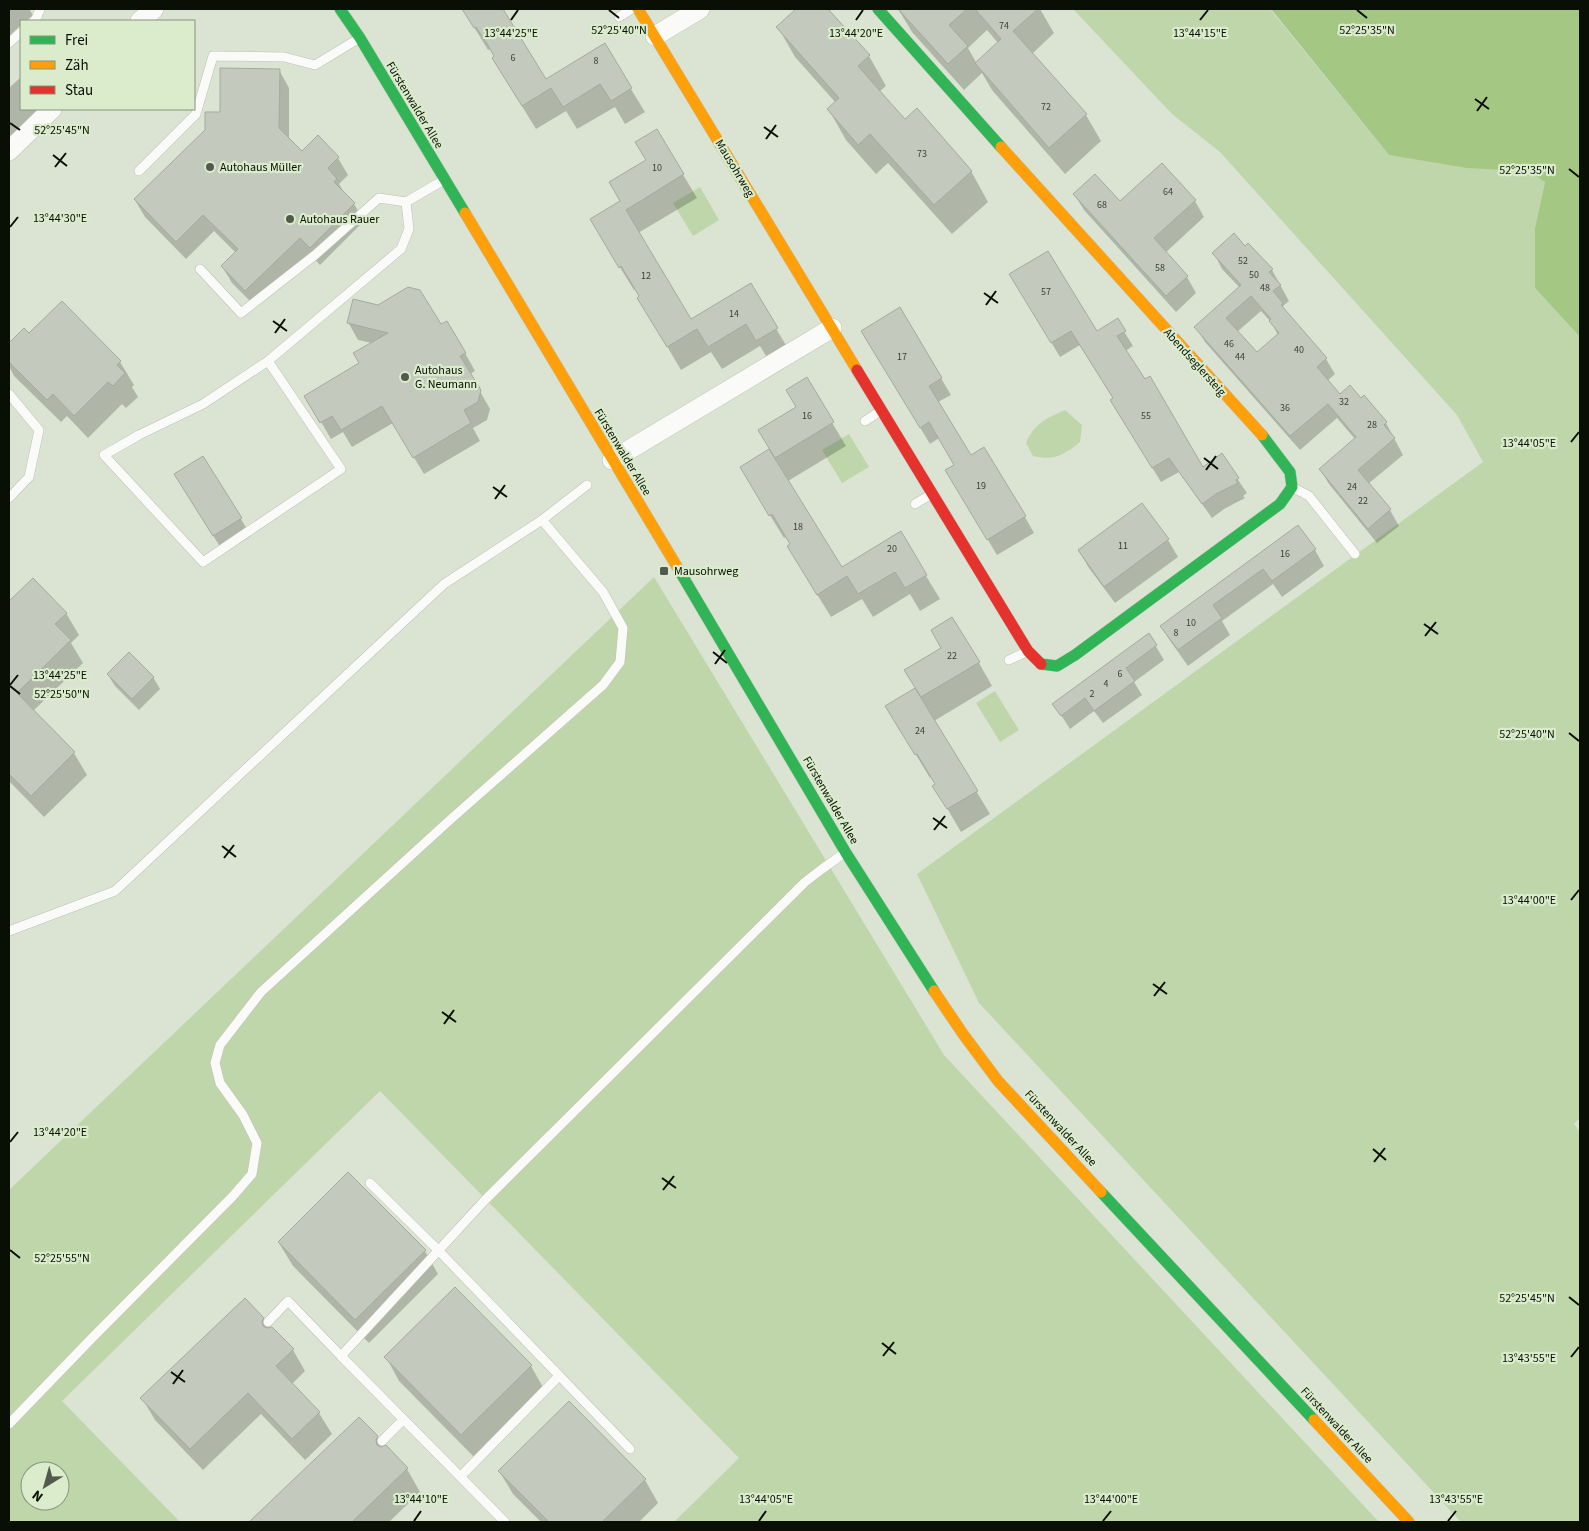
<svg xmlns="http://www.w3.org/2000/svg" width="1589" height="1531" font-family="'Source Sans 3',sans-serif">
	<rect width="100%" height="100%" fill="#dbe4d3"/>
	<!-- green -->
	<g fill="#bfd6aa" fill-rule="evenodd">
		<polygon points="1073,9 1270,9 1389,155 1528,171 1545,182 1535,228 1535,288 1580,337 1580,1118 1574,1124 1580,1132 1580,1522 1461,1522 979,1003 917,874 1483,462 1457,415 1220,152 1172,114"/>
		<polygon points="700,187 719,220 693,236 673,203"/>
		<path d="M1065,410L1082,425L1080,442C1064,455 1054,461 1033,456L1026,443C1035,423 1045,419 1065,410Z"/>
		<polygon points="849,434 869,467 842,483 822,450"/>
		<path d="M654,577L944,1055L1379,1522H674L739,1458L380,1091L62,1401L180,1522H9V1190ZM30,1471H60V1501H30Z"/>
		<polygon points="995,691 1019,730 1000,742 976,703"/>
	</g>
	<!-- water -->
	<polygon fill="#a4c783" points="1271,9 1580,9 1580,337 1535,288 1535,228 1545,182 1528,171 1467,168 1389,155"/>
	<!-- shadow -->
	<g fill="#0003" fill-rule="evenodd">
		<polygon points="9,9 29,9 33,15 26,21 21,21 21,25 9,36"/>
		<polygon points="463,9 502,9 545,81 604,45 645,112 625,124 615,107 577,129 566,111 536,129 507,82 495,57 490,49 488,50"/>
		<polygon points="798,9 826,9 869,56 886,86 879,92 905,120 971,171 988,202 952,234 888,163 876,174 846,140 829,110 836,103 795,57 778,27"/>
		<path d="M898,9H1040L1054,33L1032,54L1086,115L1101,141L1065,174L992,90L982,73L964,90L912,32ZM987,30L998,43L977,64L968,48Z"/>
		<polygon points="279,70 289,88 289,139 302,152 338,158 348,175 339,184 345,194 354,204 364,221 320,265 310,254 256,307 232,283 222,266 236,253 214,231 186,259 145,217 135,200 206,130 221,113"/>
		<polygon points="21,77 21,109 48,109 14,139 9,133 9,88"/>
		<polygon points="657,131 697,198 638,233 691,320 750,285 790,352 771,364 760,346 722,369 711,352 681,370 652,321 636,289 634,290 605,243 621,201 647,160"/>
		<polygon points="1074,194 1120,203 1195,201 1204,217 1165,253 1187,277 1196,293 1176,312 1084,210"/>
		<path d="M1245,247L1272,270L1289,301L1283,306L1290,318L1326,359L1335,374L1327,381L1340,396L1361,400L1364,397L1386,423L1403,455L1368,484L1390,510L1399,526L1377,543L1329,484L1320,469L1355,439L1337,418L1300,450L1205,342L1196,327L1240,288L1222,269L1214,253ZM1261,311L1271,322L1278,335L1257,354L1237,332Z"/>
		<polygon points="1019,289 1096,333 1117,320 1133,346 1125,351 1203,468 1221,455 1247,493 1243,496 1245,498 1224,509 1212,518 1179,472 1161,482 1120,415 1114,399 1080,345 1060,357"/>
		<polygon points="900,309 951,395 938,402 970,456 1025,517 1034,533 997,555 956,487 956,465 939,438 930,444 872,348"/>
		<polygon points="348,322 440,326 465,353 475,371 470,374 490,409 487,420 473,428 480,441 424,474 393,423 352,447 343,432 331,439 306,396 360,364 372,343 358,340"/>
		<polygon points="24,330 29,335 120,362 134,385 132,387 138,397 126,408 122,404 88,438 67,416 61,422 14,376 9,366 9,345"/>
		<polygon points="806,379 846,446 788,481 841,568 900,533 940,599 920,611 910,594 873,617 862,599 831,617 802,570 791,545 786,537 784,538 741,468 771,450 797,408"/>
		<polygon points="186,492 241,519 251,536 224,553"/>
		<polygon points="1142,505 1168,540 1178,557 1115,603 1089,568 1079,551"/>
		<polygon points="1298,527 1315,550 1324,566 1282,597 1273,584 1222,621 1230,635 1188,666 1171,642 1161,626"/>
		<polygon points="33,579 66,613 79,635 71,643 83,663 33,711 74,753 87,775 44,817 9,781 9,603"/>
		<polygon points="1149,635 1164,660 1134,682 1142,695 1103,723 1094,711 1070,729 1054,704"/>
		<polygon points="943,648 979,663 992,686 934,721 990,814 961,832 934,786 936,785 931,777 930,778 887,707 916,689"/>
		<polygon points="108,675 153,677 160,689 139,710 115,686"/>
		<polygon points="279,1243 425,1251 438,1274 369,1343 293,1266"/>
		<polygon points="263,1318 269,1329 293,1350 305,1371 292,1384 319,1413 332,1434 305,1460 261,1414 203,1470 155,1420 142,1398"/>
		<polygon points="386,1357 531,1366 544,1389 475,1458 399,1381"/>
		<polygon points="377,1437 383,1448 407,1469 420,1492 389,1522 259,1522 256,1517"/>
		<polygon points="499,1471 645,1480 658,1503 639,1522 541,1522 513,1494"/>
	</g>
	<!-- building -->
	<g fill="#c3cabd" stroke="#a4ab9e" fill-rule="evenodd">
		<polygon points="462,9 503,9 546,79 605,43 632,88 611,101 600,84 563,107 551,88 522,106 492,58 494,56 486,42 476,27 474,28"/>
		<polygon points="796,9 828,9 870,55 858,66 887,99 905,119 917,108 972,171 934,205 870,134 858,145 827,109 839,98 776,27"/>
		<polygon points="898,9 967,9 949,25 968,46 948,64"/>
		<polygon points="975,9 1038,9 1013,31 1087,114 1049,148 975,63 1001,39"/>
		<polygon points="220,68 280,69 279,128 302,151 318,135 339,157 328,168 337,179 334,182 355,203 310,248 300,238 245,291 221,266 238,249 203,215 176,242 134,199 205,130 205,112 220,112"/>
		<polygon points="657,129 684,174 626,210 691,319 751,283 778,328 756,341 746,324 708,347 697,329 667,347 637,298 639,296 621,266 619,268 590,219 620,201 609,182 646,160 635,142"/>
		<polygon points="1162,163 1196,200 1154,238 1188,276 1166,296 1073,194 1095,174 1120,201"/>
		<path d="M1234,233L1245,246L1248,243L1273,269L1269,272L1281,285L1273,291L1283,303L1281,305L1327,358L1317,367L1340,394L1350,385L1361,398L1364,395L1387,422L1384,425L1395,438L1358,470L1391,509L1368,529L1319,469L1356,437L1328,404L1290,436L1194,327L1241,285L1212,253ZM1251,296L1271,319L1269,321L1279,333L1257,352L1226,318Z"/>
		<polygon points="1048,251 1097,331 1118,318 1126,331 1117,336 1145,379 1150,376 1203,467 1222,453 1239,478 1236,480 1238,483 1216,494 1202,504 1169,458 1152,468 1110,400 1113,398 1071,331 1051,343 1009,274"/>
		<polygon points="408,287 420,290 441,324 447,321 466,353 460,356 481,390 478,402 464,410 471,423 413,458 382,406 341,430 332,416 320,423 304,396 359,363 353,353 388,333 347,323 353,299 378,305"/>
		<polygon points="62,301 121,361 117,365 125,373 113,386 108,382 74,416 53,394 47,400 9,362 9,343 24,328 29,333"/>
		<polygon points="900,307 942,378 929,386 971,455 984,447 1026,516 987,540 945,470 954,465 929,422 920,428 861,331"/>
		<polygon points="807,377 834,422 775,458 758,430 796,407 786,390"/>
		<polygon points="769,449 842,567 901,531 927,575 905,588 895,572 858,594 847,576 817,595 787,546 790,544 772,514 769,516 740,467"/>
		<polygon points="203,456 242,518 213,536 174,474"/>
		<polygon points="1142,503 1169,539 1104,587 1078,550"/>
		<polygon points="1298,525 1316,549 1272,581 1263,569 1213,605 1222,618 1178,650 1160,626"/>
		<polygon points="33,578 67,613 55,624 71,640 17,693 75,752 31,796 9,774 9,601"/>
		<polygon points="952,617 980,662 921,697 904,670 941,648 931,630"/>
		<polygon points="1149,633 1157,645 1126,668 1135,681 1094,711 1085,698 1061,716 1052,704"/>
		<polygon points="129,652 154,677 132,699 107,674"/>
		<polygon points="915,688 978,791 947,809 932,786 935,784 917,754 915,755 885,706"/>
		<polygon points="348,1172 426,1250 355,1320 278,1242"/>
		<polygon points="455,1287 532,1365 461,1435 384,1357"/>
		<polygon points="245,1298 264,1318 262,1321 263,1326 267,1328 272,1327 294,1349 276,1366 320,1412 292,1439 248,1393 190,1449 140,1398"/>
		<polygon points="569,1401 646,1479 602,1522 549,1522 498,1471"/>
		<polygon points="359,1417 378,1436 376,1440 377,1445 381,1447 386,1445 408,1468 352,1522 249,1522"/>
	</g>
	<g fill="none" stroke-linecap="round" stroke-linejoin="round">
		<!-- lane casing -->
		<g stroke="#bbc2b4" stroke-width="10">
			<g id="lane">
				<polyline points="619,17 632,9"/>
				<polyline points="34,21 36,19 40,9"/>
				<polyline points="9,43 21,32"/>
				<polyline points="139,171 196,114 213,56 284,57 315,65 358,39"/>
				<polyline points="200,269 241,313 315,255 379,198 406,202"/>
				<polyline points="268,361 203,404 139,435 104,455 203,562 341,469 268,361 401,249 409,229 406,202 442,181"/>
				<polyline points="9,394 39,430 29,477 9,498"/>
				<polyline points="865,421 879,412"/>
				<polyline points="1294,488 1309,496 1355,554"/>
				<polyline points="915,504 930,495"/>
				<polyline points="1009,660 1026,652"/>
				<polyline points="9,931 115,891 444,584 542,520 587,485"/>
				<polyline points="370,1183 439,1251 630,1449"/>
				<polyline points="268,1322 288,1301 341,1356 486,1199 805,882 822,869 843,854"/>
				<polyline points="341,1356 505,1522"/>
				<polyline points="9,1424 93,1337 233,1196 252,1174 257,1143 243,1115 220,1083 215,1063 220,1045 261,992 451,819 603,685 620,662 623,628 603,592 542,520"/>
				<polyline points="382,1441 403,1420"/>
				<polyline points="461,1476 559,1376"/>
			</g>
		</g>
		<!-- street casing -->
		<g stroke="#bbc2b4" stroke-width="20">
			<g id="street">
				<polyline points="140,21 154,9"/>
				<polyline points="655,36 700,9"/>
				<polyline points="9,151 52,109"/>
				<polyline points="612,460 832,328"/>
			</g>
		</g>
		<!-- fast casing -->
		<g stroke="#bbc2b4" stroke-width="12">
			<g id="fast">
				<polyline points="340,9 360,38 465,213"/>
				<polyline points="878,9 1001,147"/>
				<polyline points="679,570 846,853 934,991"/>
				<polyline points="1041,664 1057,666 1075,655 1280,504 1292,487 1290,472 1262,435"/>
				<polyline points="1101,1192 1314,1420"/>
			</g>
		</g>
		<!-- slow casing -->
		<g stroke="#bbc2b4" stroke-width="12">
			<g id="slow">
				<polyline points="638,9 857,370"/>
				<polyline points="1001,147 1262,435"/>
				<polyline points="465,213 679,570"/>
				<polyline points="934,991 963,1034 998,1081 1101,1192"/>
				<polyline points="1314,1420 1409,1522"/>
			</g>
		</g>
		<!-- jam casing -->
		<g stroke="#bbc2b4" stroke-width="12">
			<polyline id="jam" points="857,370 1028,651 1041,664"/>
		</g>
		<!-- lane -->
		<use href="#lane" stroke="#fafbf8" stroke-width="9"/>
		<!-- street -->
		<use href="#street" stroke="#fafbf8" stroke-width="19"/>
		<!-- fast -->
		<use href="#fast" stroke="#30b455" stroke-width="11"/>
		<!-- slow -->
		<use href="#slow" stroke="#ff9f0a" stroke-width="11"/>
		<!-- jam -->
		<use href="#jam" stroke="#e5322d" stroke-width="11"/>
	</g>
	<!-- ticks -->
	<path fill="none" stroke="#090f05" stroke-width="2" d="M609,10L619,18M1357,10L1367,18M511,20L518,10M856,20L863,10M1200,20L1208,10M1475,99L1489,109M1477,111L1487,97M10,123L20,130M764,127L778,137M766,139L776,125M53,155L67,166M55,167L66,153M1569,169L1579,177M10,227L18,217M984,293L998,303M986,305L996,291M273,321L287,331M275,333L285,319M1571,442L1579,432M1204,458L1218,469M1206,470L1216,456M493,487L507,497M495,499L505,485M1424,624L1438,634M1425,636L1436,622M713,652L727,663M715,664L725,650M10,685L18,675M10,686L20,694M1569,733L1579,741M933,818L947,828M934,830L945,816M222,846L236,857M224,858L234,845M1571,900L1579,890M1153,984L1167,994M1154,996L1165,982M442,1012L456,1022M444,1024L454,1010M10,1142L18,1132M1373,1149L1386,1160M1374,1162L1385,1148M662,1178L676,1188M663,1190L674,1176M10,1250L20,1258M1569,1297L1579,1305M882,1343L896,1354M883,1356L894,1342M1571,1357L1579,1347M171,1372L185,1382M173,1384L183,1370M414,1521L421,1511M759,1521L766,1511M1103,1521L1111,1511M1448,1521L1456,1511"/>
	<!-- markers -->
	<g fill="#525a4d" stroke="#daeccb" stroke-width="2">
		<circle cx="210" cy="167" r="5"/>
		<circle cx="290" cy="219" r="5"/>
		<circle cx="405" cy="377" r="5"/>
		<rect x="659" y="566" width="10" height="10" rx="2.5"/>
	</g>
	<g text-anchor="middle" stroke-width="4.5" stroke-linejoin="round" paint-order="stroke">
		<!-- number labels -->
		<g font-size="10" fill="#3a4035">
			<text x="1004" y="29">74</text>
			<text x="513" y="61">6</text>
			<text x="596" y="64">8</text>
			<text x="1046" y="110">72</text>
			<text x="922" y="157">73</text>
			<text x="657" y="171">10</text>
			<text x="1168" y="195">64</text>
			<text x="1102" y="208">68</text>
			<text x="1243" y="264">52</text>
			<text x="1160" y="271">58</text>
			<text x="1254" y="278">50</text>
			<text x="646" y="279">12</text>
			<text x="1265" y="291">48</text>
			<text x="1046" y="295">57</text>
			<text x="734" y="317">14</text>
			<text x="1229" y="347">46</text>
			<text x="1299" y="353">40</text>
			<text x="902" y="360">17</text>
			<text x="1240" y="360">44</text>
			<text x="1344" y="405">32</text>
			<text x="1285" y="411">36</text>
			<text x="807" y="419">16</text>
			<text x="1146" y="419">55</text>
			<text x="1372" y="428">28</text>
			<text x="981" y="489">19</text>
			<text x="1352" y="490">24</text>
			<text x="1363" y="504">22</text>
			<text x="798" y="530">18</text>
			<text x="1123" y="549">11</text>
			<text x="892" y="552">20</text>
			<text x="1285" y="557">16</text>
			<text x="1191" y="626">10</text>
			<text x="1176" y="636">8</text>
			<text x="952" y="659">22</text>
			<text x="1120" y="677">6</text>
			<text x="1106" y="687">4</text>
			<text x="1092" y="697">2</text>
			<text x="920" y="734">24</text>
		</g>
		<!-- street labels -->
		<g font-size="12" fill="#090f05" stroke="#daeccb">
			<text transform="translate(415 105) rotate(59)" y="4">Fürstenwalder Allee</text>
			<text transform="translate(735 168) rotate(59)" y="4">Mausohrweg</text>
			<text transform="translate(1195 362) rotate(48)" y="4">Abendseglersteig</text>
			<text transform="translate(623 452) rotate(59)" y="4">Fürstenwalder Allee</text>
			<text transform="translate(831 800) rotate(60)" y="4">Fürstenwalder Allee</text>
			<text transform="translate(1061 1128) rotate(47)" y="4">Fürstenwalder Allee</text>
			<text transform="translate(1337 1425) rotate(47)" y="4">Fürstenwalder Allee</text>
		</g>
		<!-- poi labels -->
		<g font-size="12" fill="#090f05" stroke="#daeccb" text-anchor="start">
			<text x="220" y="171">Autohaus Müller</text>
			<text x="300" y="223">Autohaus Rauer</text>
			<text x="415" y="374">Autohaus<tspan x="415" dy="14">G. Neumann</tspan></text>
			<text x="674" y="575">Mausohrweg</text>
		</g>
	</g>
	<g font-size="12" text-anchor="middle" fill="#090f05" stroke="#daeccb" stroke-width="4.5" stroke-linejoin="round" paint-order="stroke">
		<text x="619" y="34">52°25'40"N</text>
		<text x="1367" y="34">52°25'35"N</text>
		<text x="511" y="37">13°44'25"E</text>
		<text x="856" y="37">13°44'20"E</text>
		<text x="1200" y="37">13°44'15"E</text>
		<text x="62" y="134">52°25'45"N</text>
		<text x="1527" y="174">52°25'35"N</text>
		<text x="60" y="222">13°44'30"E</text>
		<text x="1529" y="447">13°44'05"E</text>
		<text x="60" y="679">13°44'25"E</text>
		<text x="62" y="698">52°25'50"N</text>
		<text x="1527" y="738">52°25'40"N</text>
		<text x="1529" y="904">13°44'00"E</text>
		<text x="60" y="1136">13°44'20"E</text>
		<text x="62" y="1262">52°25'55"N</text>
		<text x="1527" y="1302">52°25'45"N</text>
		<text x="1529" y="1362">13°43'55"E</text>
		<text x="421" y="1503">13°44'10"E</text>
		<text x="766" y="1503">13°44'05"E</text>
		<text x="1111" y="1503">13°44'00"E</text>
		<text x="1456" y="1503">13°43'55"E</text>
	</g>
	<!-- border -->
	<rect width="1589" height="1531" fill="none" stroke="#090f05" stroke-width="20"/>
	<!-- legend -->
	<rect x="20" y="20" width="175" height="90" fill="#daeccb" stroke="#86947c"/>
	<rect x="30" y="36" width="25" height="8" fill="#30b455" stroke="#86947c"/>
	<text x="65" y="45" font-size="15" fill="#090f05">Frei</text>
	<rect x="30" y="61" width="25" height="8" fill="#ff9f0a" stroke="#86947c"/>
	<text x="65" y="70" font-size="15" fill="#090f05">Zäh</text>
	<rect x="30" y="86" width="25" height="8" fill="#e5322d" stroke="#86947c"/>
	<text x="65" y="95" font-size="15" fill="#090f05">Stau</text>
	<!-- north arrow -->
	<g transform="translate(45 1486) rotate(217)"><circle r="24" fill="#daeccb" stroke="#86947c"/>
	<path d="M0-4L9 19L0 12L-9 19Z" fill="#525a4d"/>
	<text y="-8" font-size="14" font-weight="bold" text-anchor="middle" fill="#090f05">N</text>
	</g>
</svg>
